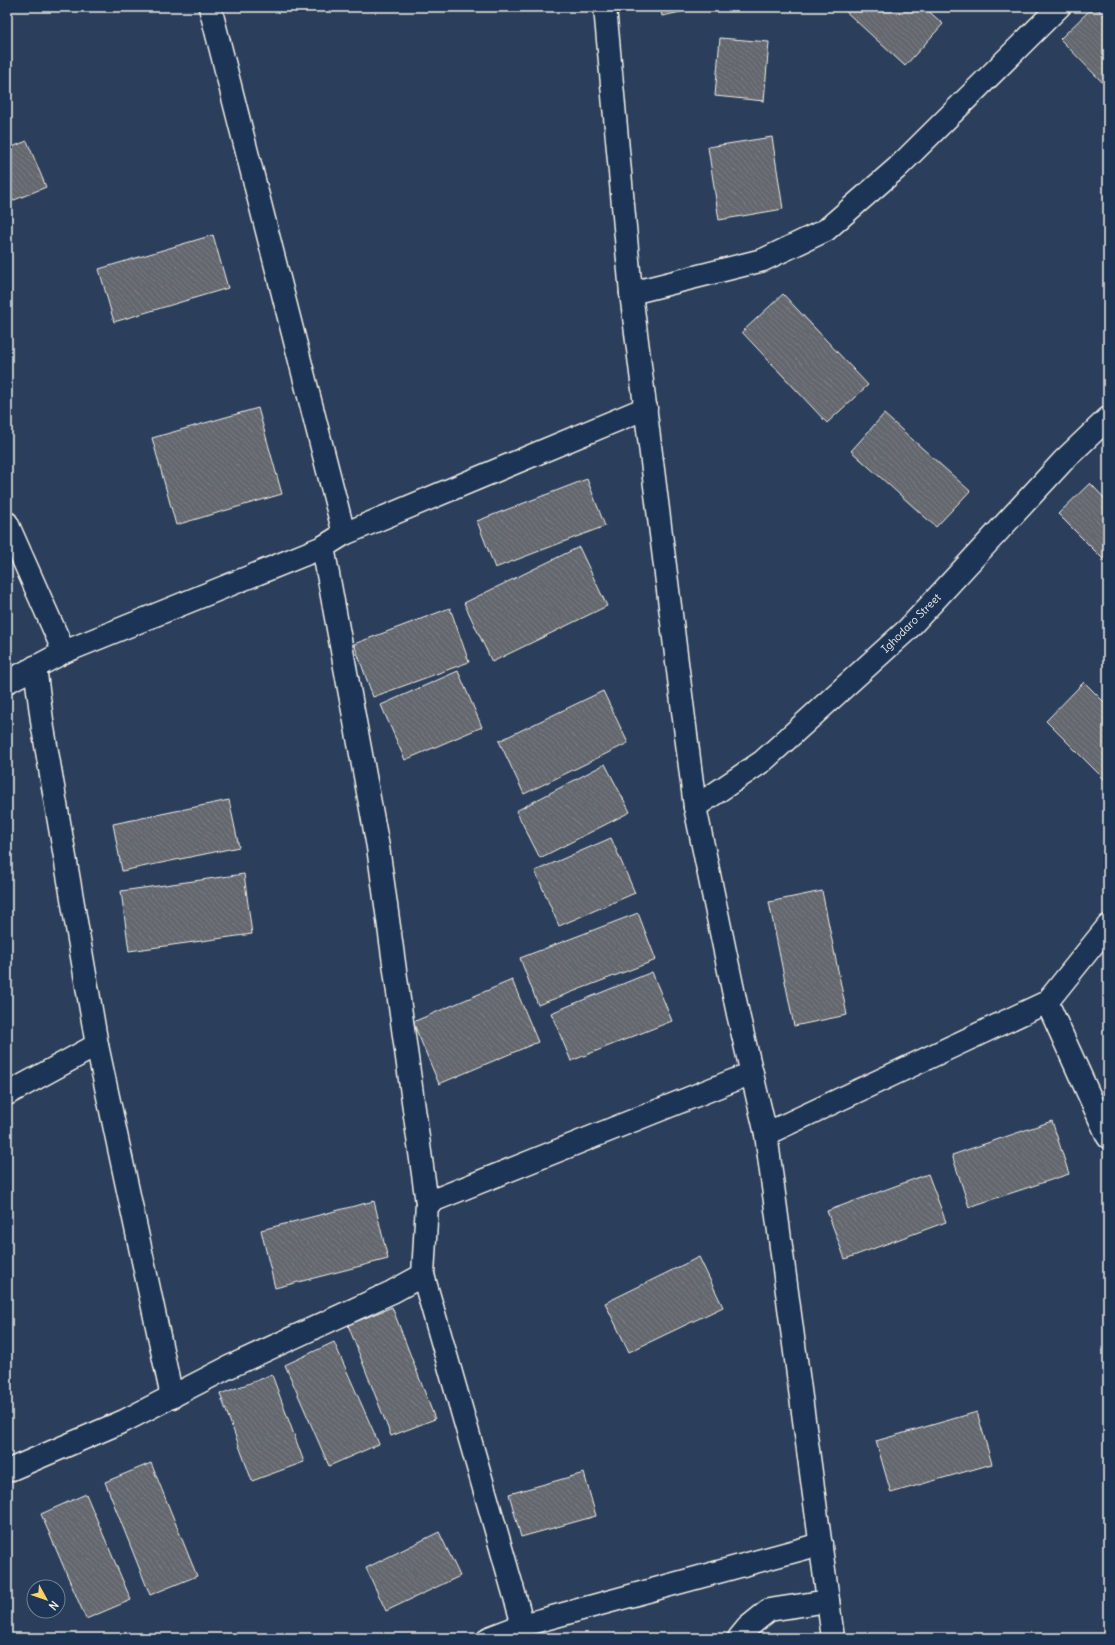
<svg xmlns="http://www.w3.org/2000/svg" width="1115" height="1645" font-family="Delius,sans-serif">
	<defs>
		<pattern id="building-back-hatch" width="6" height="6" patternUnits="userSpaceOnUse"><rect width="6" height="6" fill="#63676e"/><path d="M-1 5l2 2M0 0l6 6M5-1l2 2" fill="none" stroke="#7a7d83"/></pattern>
	</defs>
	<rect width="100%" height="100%" fill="#2b3f5c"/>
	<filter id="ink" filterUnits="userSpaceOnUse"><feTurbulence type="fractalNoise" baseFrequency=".025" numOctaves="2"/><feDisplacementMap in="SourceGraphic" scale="8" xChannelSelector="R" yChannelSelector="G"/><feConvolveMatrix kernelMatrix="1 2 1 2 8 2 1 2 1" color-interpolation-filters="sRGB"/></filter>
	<g filter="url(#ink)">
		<!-- building -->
		<g fill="url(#building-back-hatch)" stroke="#f4f1e8">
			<polygon points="660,7 704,7 662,16"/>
			<polygon points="841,7 924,7 943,24 905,66"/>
			<polygon points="1093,7 1096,7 1108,19 1108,88 1060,39"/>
			<polygon points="720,38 769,42 764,101 715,96"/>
			<polygon points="772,137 783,209 719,220 708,147"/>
			<polygon points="27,141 46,187 7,203 7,149"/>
			<polygon points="213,235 228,288 114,322 99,269"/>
			<polygon points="783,294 868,385 827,423 742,332"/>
			<polygon points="258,408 282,494 176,525 152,438"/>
			<polygon points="884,414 970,491 936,527 851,451"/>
			<polygon points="587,479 605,526 495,568 477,521"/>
			<polygon points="1090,483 1108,502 1108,564 1058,514"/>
			<polygon points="579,547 607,606 492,662 464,603"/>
			<polygon points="450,608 469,662 373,697 354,644"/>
			<polygon points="458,671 482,727 405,760 381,705"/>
			<polygon points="1084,682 1108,706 1108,783 1046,721"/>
			<polygon points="603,691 628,743 524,794 499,741"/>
			<polygon points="605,764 630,812 540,858 516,811"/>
			<polygon points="229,800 239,847 122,871 113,824"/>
			<polygon points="611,838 635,893 559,926 535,871"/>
			<polygon points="244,874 252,934 129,951 121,891"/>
			<polygon points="822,891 847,1015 794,1026 769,902"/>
			<polygon points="638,913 656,960 538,1005 520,958"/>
			<polygon points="652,972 672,1021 571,1061 551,1013"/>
			<polygon points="512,980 538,1042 439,1084 413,1022"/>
			<polygon points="1052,1121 1069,1174 969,1207 952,1155"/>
			<polygon points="928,1174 946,1222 845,1259 827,1211"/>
			<polygon points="374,1201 388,1259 275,1288 261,1230"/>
			<polygon points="699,1257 723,1307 629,1352 605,1303"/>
			<polygon points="392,1307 435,1419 391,1436 348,1325"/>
			<polygon points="334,1342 379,1444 329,1466 285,1365"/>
			<polygon points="272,1375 304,1462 252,1481 220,1394"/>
			<polygon points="977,1412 992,1464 891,1493 876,1441"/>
			<polygon points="151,1463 197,1576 150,1595 105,1482"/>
			<polygon points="584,1473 596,1516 521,1537 509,1494"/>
			<polygon points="86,1494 131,1600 86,1619 41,1514"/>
			<polygon points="439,1532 460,1576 386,1611 366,1568"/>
		</g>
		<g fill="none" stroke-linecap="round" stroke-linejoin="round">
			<!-- street casing -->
			<g stroke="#f4f1e8" stroke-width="25">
				<g id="street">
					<polyline points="210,7 344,534"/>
					<polyline points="605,7 631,293 695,807 738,1014 766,1134 833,1638"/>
					<polyline points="631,293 763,260 826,230 897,168 1059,7"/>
					<polyline points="7,523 64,652"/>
					<polyline points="35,667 43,728 97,1045 172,1397"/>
					<polyline points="7,682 64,652 323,547 344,534 646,408"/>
					<polyline points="695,807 763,761 908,629 1064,460 1108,418"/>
					<polyline points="1047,1002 1108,1137"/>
					<polyline points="7,1094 97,1045"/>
					<polyline points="766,1134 1047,1002 1108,926"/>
					<polyline points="427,1203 752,1073"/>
					<polyline points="423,1275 523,1625"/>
					<polyline points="7,1471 124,1421 229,1367 392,1292 423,1275 427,1203 378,847 323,547"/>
					<polyline points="489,1638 523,1625 821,1544"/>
					<polyline points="739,1638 748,1627 769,1610 828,1601"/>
				</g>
			</g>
			<!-- street -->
			<use href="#street" stroke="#1d3557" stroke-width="22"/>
		</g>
	</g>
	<g text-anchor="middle" stroke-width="3" stroke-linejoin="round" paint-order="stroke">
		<!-- street labels -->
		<g font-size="11" fill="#f4f1e8" stroke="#1d3557">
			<text transform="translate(911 623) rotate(-45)" y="4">Ighodaro Street</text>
		</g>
	</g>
	<!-- margin -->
	<rect width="1115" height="1645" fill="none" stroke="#1d3557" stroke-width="24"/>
	<rect x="12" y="12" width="1091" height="1621" fill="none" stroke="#f4f1e8" stroke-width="1.5" filter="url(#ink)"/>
	<!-- north arrow -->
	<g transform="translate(46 1599) rotate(130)"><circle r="19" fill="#1d3557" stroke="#738091"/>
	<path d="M0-3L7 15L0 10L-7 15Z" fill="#ffd166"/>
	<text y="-6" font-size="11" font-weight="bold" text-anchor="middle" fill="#f4f1e8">N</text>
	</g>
</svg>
